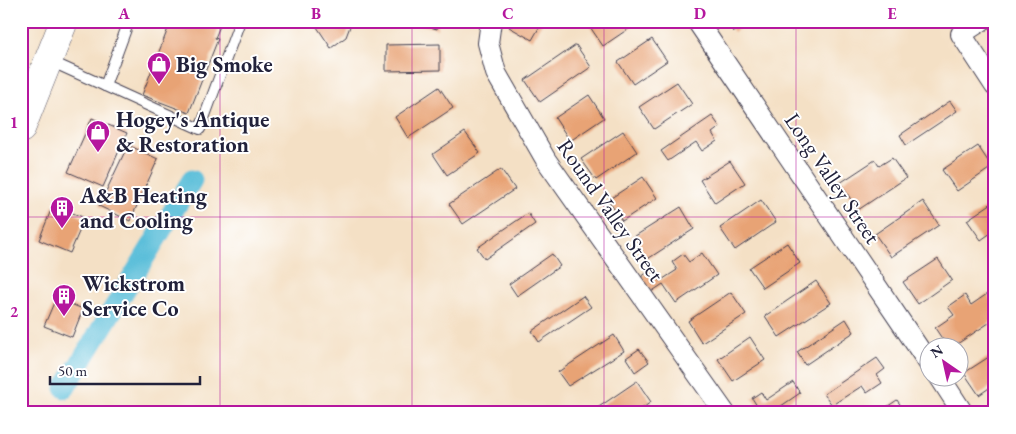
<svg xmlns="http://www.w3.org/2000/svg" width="1016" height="434" font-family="'EB Garamond',serif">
	<rect width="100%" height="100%" fill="#fff"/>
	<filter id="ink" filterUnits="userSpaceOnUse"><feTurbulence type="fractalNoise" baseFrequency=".02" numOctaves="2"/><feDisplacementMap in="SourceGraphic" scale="10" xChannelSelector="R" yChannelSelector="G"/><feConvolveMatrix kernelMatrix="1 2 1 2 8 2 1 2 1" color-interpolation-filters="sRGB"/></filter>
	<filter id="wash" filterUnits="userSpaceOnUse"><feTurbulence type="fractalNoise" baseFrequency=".0096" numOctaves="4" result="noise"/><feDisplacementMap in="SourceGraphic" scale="20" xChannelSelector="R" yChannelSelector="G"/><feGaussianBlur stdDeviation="1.12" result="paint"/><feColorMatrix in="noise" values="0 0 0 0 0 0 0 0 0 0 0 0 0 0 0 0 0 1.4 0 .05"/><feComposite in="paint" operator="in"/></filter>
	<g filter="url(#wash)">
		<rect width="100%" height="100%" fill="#f4e0c5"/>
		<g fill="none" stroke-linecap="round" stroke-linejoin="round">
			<!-- canal -->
			<polyline stroke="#5abed9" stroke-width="21" points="65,388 192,180"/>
		</g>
		<g id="blocks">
			<!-- building -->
			<g fill="#e8a374">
				<polygon points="171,21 222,21 215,38 218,39 189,113 142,95"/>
				<polygon points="313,21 352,21 346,37 331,48"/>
				<polygon points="408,21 439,21 437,29"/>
				<polygon points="513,21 543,21 532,40 509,27"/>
				<polygon points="592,21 640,21 603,46 588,24"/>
				<polygon points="727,21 750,21 734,32"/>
				<polygon points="652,39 667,61 633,84 618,62"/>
				<polygon points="440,44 440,70 386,71 386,45"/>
				<polygon points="576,45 591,67 540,102 525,80"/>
				<polygon points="677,82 692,104 654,129 639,107"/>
				<polygon points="439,87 453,108 408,138 395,117"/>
				<polygon points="589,95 604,118 570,141 555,118"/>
				<polygon points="950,101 957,111 906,145 900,135"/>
				<polygon points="712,116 720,127 712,133 717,141 702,151 696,142 668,161 661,151"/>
				<polygon points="92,118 127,133 103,187 68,172"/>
				<polygon points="623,131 637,152 596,180 581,159"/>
				<polygon points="465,132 480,153 447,175 433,154"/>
				<polygon points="128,145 158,159 130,221 99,206"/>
				<polygon points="978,146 992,167 957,191 942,170"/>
				<polygon points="892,158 906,178 858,210 840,183 875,160 879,166"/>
				<polygon points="730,161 745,183 715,203 700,180"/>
				<polygon points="501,169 515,189 463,224 449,204"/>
				<polygon points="643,177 657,198 622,221 608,200"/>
				<polygon points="761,200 776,222 735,250 720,228"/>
				<polygon points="923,201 939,225 891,257 875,234"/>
				<polygon points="995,201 995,230 981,240 967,220"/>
				<polygon points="53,205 85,218 70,253 39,240"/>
				<polygon points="681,207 694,229 646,260 632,238"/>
				<polygon points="528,213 535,224 485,259 477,248"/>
				<polygon points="787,243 800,263 763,288 749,268"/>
				<polygon points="702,253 717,275 676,303 663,284 651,292 641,277 652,269 660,281 677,270 672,262 683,254 689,262"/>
				<polygon points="552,254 560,266 517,296 509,284"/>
				<polygon points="938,259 952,280 918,304 903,282"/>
				<polygon points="816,281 831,303 779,337 765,316"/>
				<polygon points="731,292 746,314 702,343 688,321"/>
				<polygon points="987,294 995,306 995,319 954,346 947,346 935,328 954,315 948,307 965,295 971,305"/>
				<polygon points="583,296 591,307 539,342 532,331"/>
				<polygon points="56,298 83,309 72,337 44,326"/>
				<polygon points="846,319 854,332 805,365 797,352"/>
				<polygon points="614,335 624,351 568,386 558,372"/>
				<polygon points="750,337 765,360 733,381 718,359"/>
				<polygon points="639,349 649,362 635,372 626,358"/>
				<polygon points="995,353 995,384 979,395 964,373"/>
				<polygon points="877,358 885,369 877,375 882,383 867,393 862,386 832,405 824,394"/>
				<polygon points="21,374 28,376 21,392"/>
				<polygon points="637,381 651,402 636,413 590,413"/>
				<polygon points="793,382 800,393 771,413 746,413 757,406 752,398 761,392 766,400"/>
				<polygon points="897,400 906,413 878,413"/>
			</g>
		</g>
	</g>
	<g filter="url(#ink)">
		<use href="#blocks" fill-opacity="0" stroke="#423e50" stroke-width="1"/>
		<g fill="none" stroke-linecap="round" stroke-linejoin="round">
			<!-- service casing -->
			<g stroke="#423e50" stroke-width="12">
				<g id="service">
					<polyline points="50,61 200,129 240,21"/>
					<polyline points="105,86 129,21"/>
				</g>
			</g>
			<!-- minor casing -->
			<g stroke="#423e50" stroke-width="22">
				<g id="minor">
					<polyline points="491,21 488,43 496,73 546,160 725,413"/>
					<polyline points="697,21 928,362"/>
					<polyline points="981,21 961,34 995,86"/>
					<polyline points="939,376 963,413"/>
				</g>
			</g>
			<!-- primary casing -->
			<g stroke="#423e50" stroke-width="29">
				<polyline id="primary" points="21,129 64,21"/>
			</g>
			<!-- service -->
			<use href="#service" stroke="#fff" stroke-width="10"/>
			<!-- minor -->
			<use href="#minor" stroke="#fff" stroke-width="20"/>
			<!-- primary -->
			<use href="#primary" stroke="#fff" stroke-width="28"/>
		</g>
	</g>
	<!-- grid -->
	<path fill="none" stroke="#b5179e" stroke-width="1" stroke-opacity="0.55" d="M220,21V413M412,21V413M604,21V413M796,21V413M21,217H995"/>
	<!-- icons -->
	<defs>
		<g id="shop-pin" transform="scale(1.25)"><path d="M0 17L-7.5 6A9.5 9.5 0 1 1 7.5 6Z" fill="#b5179e" stroke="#fff"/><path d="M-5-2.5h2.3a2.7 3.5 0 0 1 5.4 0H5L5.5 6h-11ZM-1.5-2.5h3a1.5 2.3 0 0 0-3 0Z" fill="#fff"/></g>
		<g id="building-pin" transform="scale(1.25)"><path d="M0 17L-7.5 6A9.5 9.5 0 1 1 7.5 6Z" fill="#b5179e" stroke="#fff"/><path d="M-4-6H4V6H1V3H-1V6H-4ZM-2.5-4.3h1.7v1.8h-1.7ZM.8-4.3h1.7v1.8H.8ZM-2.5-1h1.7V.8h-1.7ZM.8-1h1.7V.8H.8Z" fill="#fff"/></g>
	</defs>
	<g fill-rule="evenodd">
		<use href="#shop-pin" x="159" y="64"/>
		<use href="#shop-pin" x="98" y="132"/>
		<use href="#building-pin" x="62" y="208"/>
		<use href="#building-pin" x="64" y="296"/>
	</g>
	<g text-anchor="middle" stroke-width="4" stroke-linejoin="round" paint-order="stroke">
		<!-- poi labels -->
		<g font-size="22" font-weight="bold" fill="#22223b" stroke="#fff" text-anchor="start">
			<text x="176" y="72">Big Smoke</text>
			<text x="116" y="127">Hogey's Antique<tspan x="116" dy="25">&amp; Restoration</tspan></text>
			<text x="80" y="203">A&amp;B Heating<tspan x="80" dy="25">and Cooling</tspan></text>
			<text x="82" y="291">Wickstrom<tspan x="82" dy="25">Service Co</tspan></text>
		</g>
		<!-- street labels -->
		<g font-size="22" fill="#22223b" stroke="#fff">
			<text transform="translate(833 178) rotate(56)" y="8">Long Valley Street</text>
			<text transform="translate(611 210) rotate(55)" y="8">Round Valley Street</text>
		</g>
	</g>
	<!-- margin -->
	<rect width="1016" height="434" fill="none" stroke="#fff" stroke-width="55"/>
	<!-- north arrow -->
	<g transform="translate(944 362) rotate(326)"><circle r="24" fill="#ffffff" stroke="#a7a7b1"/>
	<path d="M0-4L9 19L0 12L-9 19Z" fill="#b5179e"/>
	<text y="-8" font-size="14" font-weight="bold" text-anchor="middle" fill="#22223b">N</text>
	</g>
	<!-- scale -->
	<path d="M50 376v8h150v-8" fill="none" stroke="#22223b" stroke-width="2.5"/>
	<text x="58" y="376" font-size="15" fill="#22223b" stroke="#ffffff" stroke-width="4" paint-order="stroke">50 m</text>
	<rect x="28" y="28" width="960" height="378" fill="none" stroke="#b5179e" stroke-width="2"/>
	<g font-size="16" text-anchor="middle" font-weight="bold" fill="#b5179e">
		<text x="124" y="19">A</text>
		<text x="316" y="19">B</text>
		<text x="508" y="19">C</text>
		<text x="700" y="19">D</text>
		<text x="892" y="19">E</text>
		<text x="14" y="128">1</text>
		<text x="14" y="317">2</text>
	</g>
</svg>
